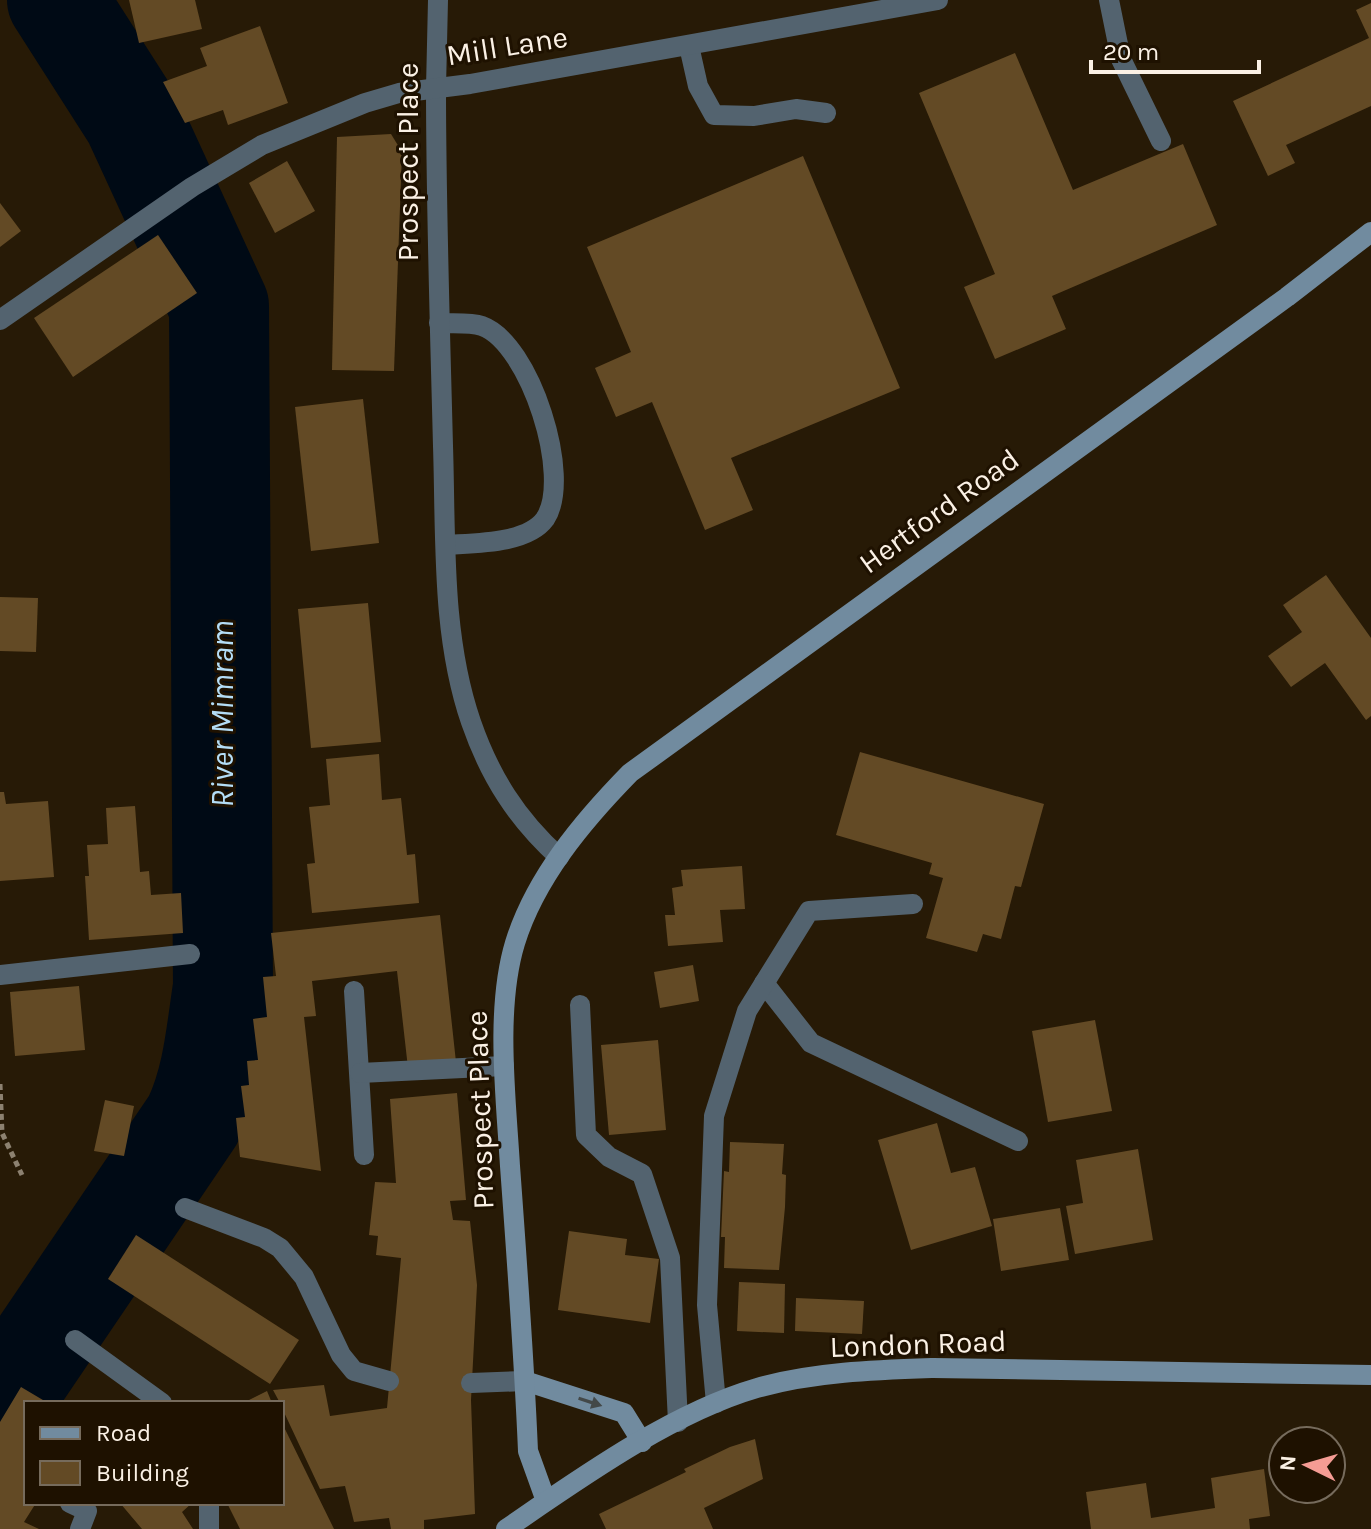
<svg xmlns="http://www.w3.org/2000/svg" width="1371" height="1529" font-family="Karla,sans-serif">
	<rect width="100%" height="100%" fill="#271a06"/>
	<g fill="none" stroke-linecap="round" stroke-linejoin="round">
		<!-- river -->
		<path stroke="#000a15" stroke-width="100" d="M0,1405L193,1120C213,1078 216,1032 223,987L219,306L133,119L57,0"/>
	</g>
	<!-- building -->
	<g fill="#634a25">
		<polygon points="129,0 195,0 202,29 139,43"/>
		<polygon points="1371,3 1371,106 1286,145 1295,163 1268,176 1233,101 1369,38 1356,10"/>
		<polygon points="260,26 288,103 228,125 223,110 185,123 163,82 207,66 200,48"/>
		<polygon points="1015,53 1073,190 1183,144 1217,225 1052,296 1066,329 995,359 964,287 995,274 919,93"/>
		<polygon points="391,134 402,152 394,371 332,370 337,137"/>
		<polygon points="803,156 900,388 731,458 753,510 705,530 652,402 616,417 595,368 631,352 587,247"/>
		<polygon points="287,161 315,211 275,233 249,183"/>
		<polygon points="0,203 21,231 0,247"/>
		<polygon points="158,235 197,293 73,377 34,318"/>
		<polygon points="363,399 379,543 311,551 295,407"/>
		<polygon points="1326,575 1371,638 1371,716 1366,720 1325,663 1291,687 1268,656 1302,632 1283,605"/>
		<polygon points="0,597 38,598 36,652 0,651"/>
		<polygon points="368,603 381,742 311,748 298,609"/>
		<polygon points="860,752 1044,804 1021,887 1015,886 1001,939 983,934 977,952 926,938 943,878 929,874 932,863 836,835"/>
		<polygon points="379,754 382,800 401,798 407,855 415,854 419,903 312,913 307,864 315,863 309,807 330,805 326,759"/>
		<polygon points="0,792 4,792 6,804 48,801 54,877 0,881"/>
		<polygon points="135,806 140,872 149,871 151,895 181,893 183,933 89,940 85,876 89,876 87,845 108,844 106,808"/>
		<polygon points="742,866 745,909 720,910 723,942 668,946 665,915 675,915 672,888 683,886 681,870"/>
		<polygon points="440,915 456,1062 408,1068 397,971 312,981 316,1016 304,1017 321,1171 240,1157 236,1118 245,1117 241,1086 249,1085 247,1061 258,1060 253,1019 267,1017 263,977 276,976 271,933"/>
		<polygon points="693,965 699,1001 660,1008 654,972"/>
		<polygon points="79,986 85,1050 15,1056 10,992"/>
		<polygon points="1095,1020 1112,1111 1048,1122 1032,1031"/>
		<polygon points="658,1040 666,1130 609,1135 601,1045"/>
		<polygon points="457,1093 466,1200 450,1201 453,1220 470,1221 477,1285 471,1400 475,1514 424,1520 424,1529 391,1529 389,1518 354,1522 345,1486 320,1489 282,1408 282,1403 280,1403 273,1390 324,1385 330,1416 387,1408 401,1258 376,1255 378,1236 369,1235 375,1182 396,1183 390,1099"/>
		<polygon points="105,1100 134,1106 124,1156 94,1151"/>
		<polygon points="937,1123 951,1173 975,1167 992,1226 911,1250 878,1140"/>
		<polygon points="730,1142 784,1144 782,1174 786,1175 785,1207 779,1270 724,1268 725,1237 721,1237 724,1171 729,1172"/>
		<polygon points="1138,1149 1153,1240 1075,1254 1066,1206 1083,1203 1076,1160"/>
		<polygon points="1060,1208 1069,1260 1001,1271 993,1219"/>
		<polygon points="569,1231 627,1239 625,1255 659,1259 650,1323 558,1310"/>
		<polygon points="136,1235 299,1340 270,1384 108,1279"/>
		<polygon points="739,1282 785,1284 784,1333 737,1331"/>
		<polygon points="796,1298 864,1301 862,1334 795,1331"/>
		<polygon points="21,1387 48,1403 26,1403 26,1503 36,1503 24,1522 39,1529 0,1529 0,1422"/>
		<polygon points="267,1391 272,1403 243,1403"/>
		<polygon points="282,1423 334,1529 240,1529 227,1503 282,1503"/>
		<polygon points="755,1439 763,1479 704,1508 713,1529 606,1529 599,1514 686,1472 684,1469 730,1447"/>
		<polygon points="1264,1469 1270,1516 1249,1519 1250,1529 1091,1529 1086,1492 1146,1483 1151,1518 1215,1508 1211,1478"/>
		<polygon points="120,1503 192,1503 182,1512 193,1529 142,1529"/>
	</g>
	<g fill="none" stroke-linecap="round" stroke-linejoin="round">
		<!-- path -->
		<polyline stroke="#8c8170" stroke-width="5" stroke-dasharray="6 4" stroke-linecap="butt" points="0,1084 2,1133 22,1175"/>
		<!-- lane -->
		<g stroke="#53636f" stroke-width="20">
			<polyline points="1109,0 1121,59 1161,141"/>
			<polyline points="689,46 698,86 714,115 754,116 796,109 826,113"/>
			<polyline points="436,88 438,0"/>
			<path d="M439,323C452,324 470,322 482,326C530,343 573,478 545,519C527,544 474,543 446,545"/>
			<polyline points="764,983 811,1043 1018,1141"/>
			<polyline points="354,991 364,1155"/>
			<polyline points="580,1005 586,1135 609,1157 642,1174 670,1258 678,1422"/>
			<polyline points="360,1073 504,1066"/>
			<polyline points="185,1208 264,1238 280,1248 304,1277 341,1355 354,1371 389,1381"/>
			<polyline points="75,1340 162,1403"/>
			<polyline points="471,1383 525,1381"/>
			<polyline points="716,1403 707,1305 714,1116 747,1011 809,911 913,904"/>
			<polyline points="70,1503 87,1511 80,1529"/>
			<polyline points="209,1503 209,1529"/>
		</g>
		<!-- street -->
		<g stroke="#53636f" stroke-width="20">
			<path d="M436,88C436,208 440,327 443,446C446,537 441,635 471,722C490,777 517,819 559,857"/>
			<polyline points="0,320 192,187 262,145 365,103 399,93 470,84 938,0"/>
			<polyline points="0,975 190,954"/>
		</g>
		<!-- secondary -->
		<g stroke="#718b9f" stroke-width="20">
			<polyline points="525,1381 624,1413 642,1442"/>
			<path d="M546,1501L528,1451C524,1356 517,1261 510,1166C506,1098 495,1009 515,943C535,878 583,821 630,773L1287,297L1371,232"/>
			<path d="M506,1529C579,1479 671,1413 757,1388C814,1372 875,1370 933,1368L1371,1375"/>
		</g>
	</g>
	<!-- one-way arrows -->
	<defs><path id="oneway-solid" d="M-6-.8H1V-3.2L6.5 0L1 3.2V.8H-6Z" transform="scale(2)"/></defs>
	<use fill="#434848" href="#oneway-solid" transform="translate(590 1402) rotate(18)"/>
	<g text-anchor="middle" stroke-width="6" stroke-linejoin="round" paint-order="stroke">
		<!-- street labels -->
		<g font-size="30" fill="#fbf1e5" stroke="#1e1100">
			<text transform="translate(507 46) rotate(-9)" y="10">Mill Lane</text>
			<text transform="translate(408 162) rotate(-90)" y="10">Prospect Place</text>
			<text transform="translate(939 511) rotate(-36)" y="10">Hertford Road</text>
			<text transform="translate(480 1110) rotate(-92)" y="10">Prospect Place</text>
			<text transform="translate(918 1344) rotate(-2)" y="10">London Road</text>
		</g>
		<!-- water labels -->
		<g font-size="32" font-style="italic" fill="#b4ddf6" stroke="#1e1100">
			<text transform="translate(222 714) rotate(-90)" y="11">River Mimram</text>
		</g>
	</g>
	<!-- legend -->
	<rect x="24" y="1401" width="260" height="104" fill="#1e1100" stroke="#766b5c" stroke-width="2"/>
	<rect x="40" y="1427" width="40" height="12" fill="#718b9f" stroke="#766b5c" stroke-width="2"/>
	<text x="96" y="1441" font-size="24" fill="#fbf1e5">Road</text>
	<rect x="40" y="1461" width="40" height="24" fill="#634a25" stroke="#766b5c" stroke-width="2"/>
	<text x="96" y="1481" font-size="24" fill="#fbf1e5">Building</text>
	<!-- north arrow -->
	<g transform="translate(1307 1465) rotate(275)"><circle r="38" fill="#1e1100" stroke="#766b5c" stroke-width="2"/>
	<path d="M0-6L14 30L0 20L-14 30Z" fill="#f59c94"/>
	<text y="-12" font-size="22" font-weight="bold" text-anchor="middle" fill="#fbf1e5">N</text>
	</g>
	<!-- scale -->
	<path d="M1091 60v12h168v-12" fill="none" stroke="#fbf1e5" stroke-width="4"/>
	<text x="1103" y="60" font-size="24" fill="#fbf1e5" stroke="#1e1100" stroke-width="6" paint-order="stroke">20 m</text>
</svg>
